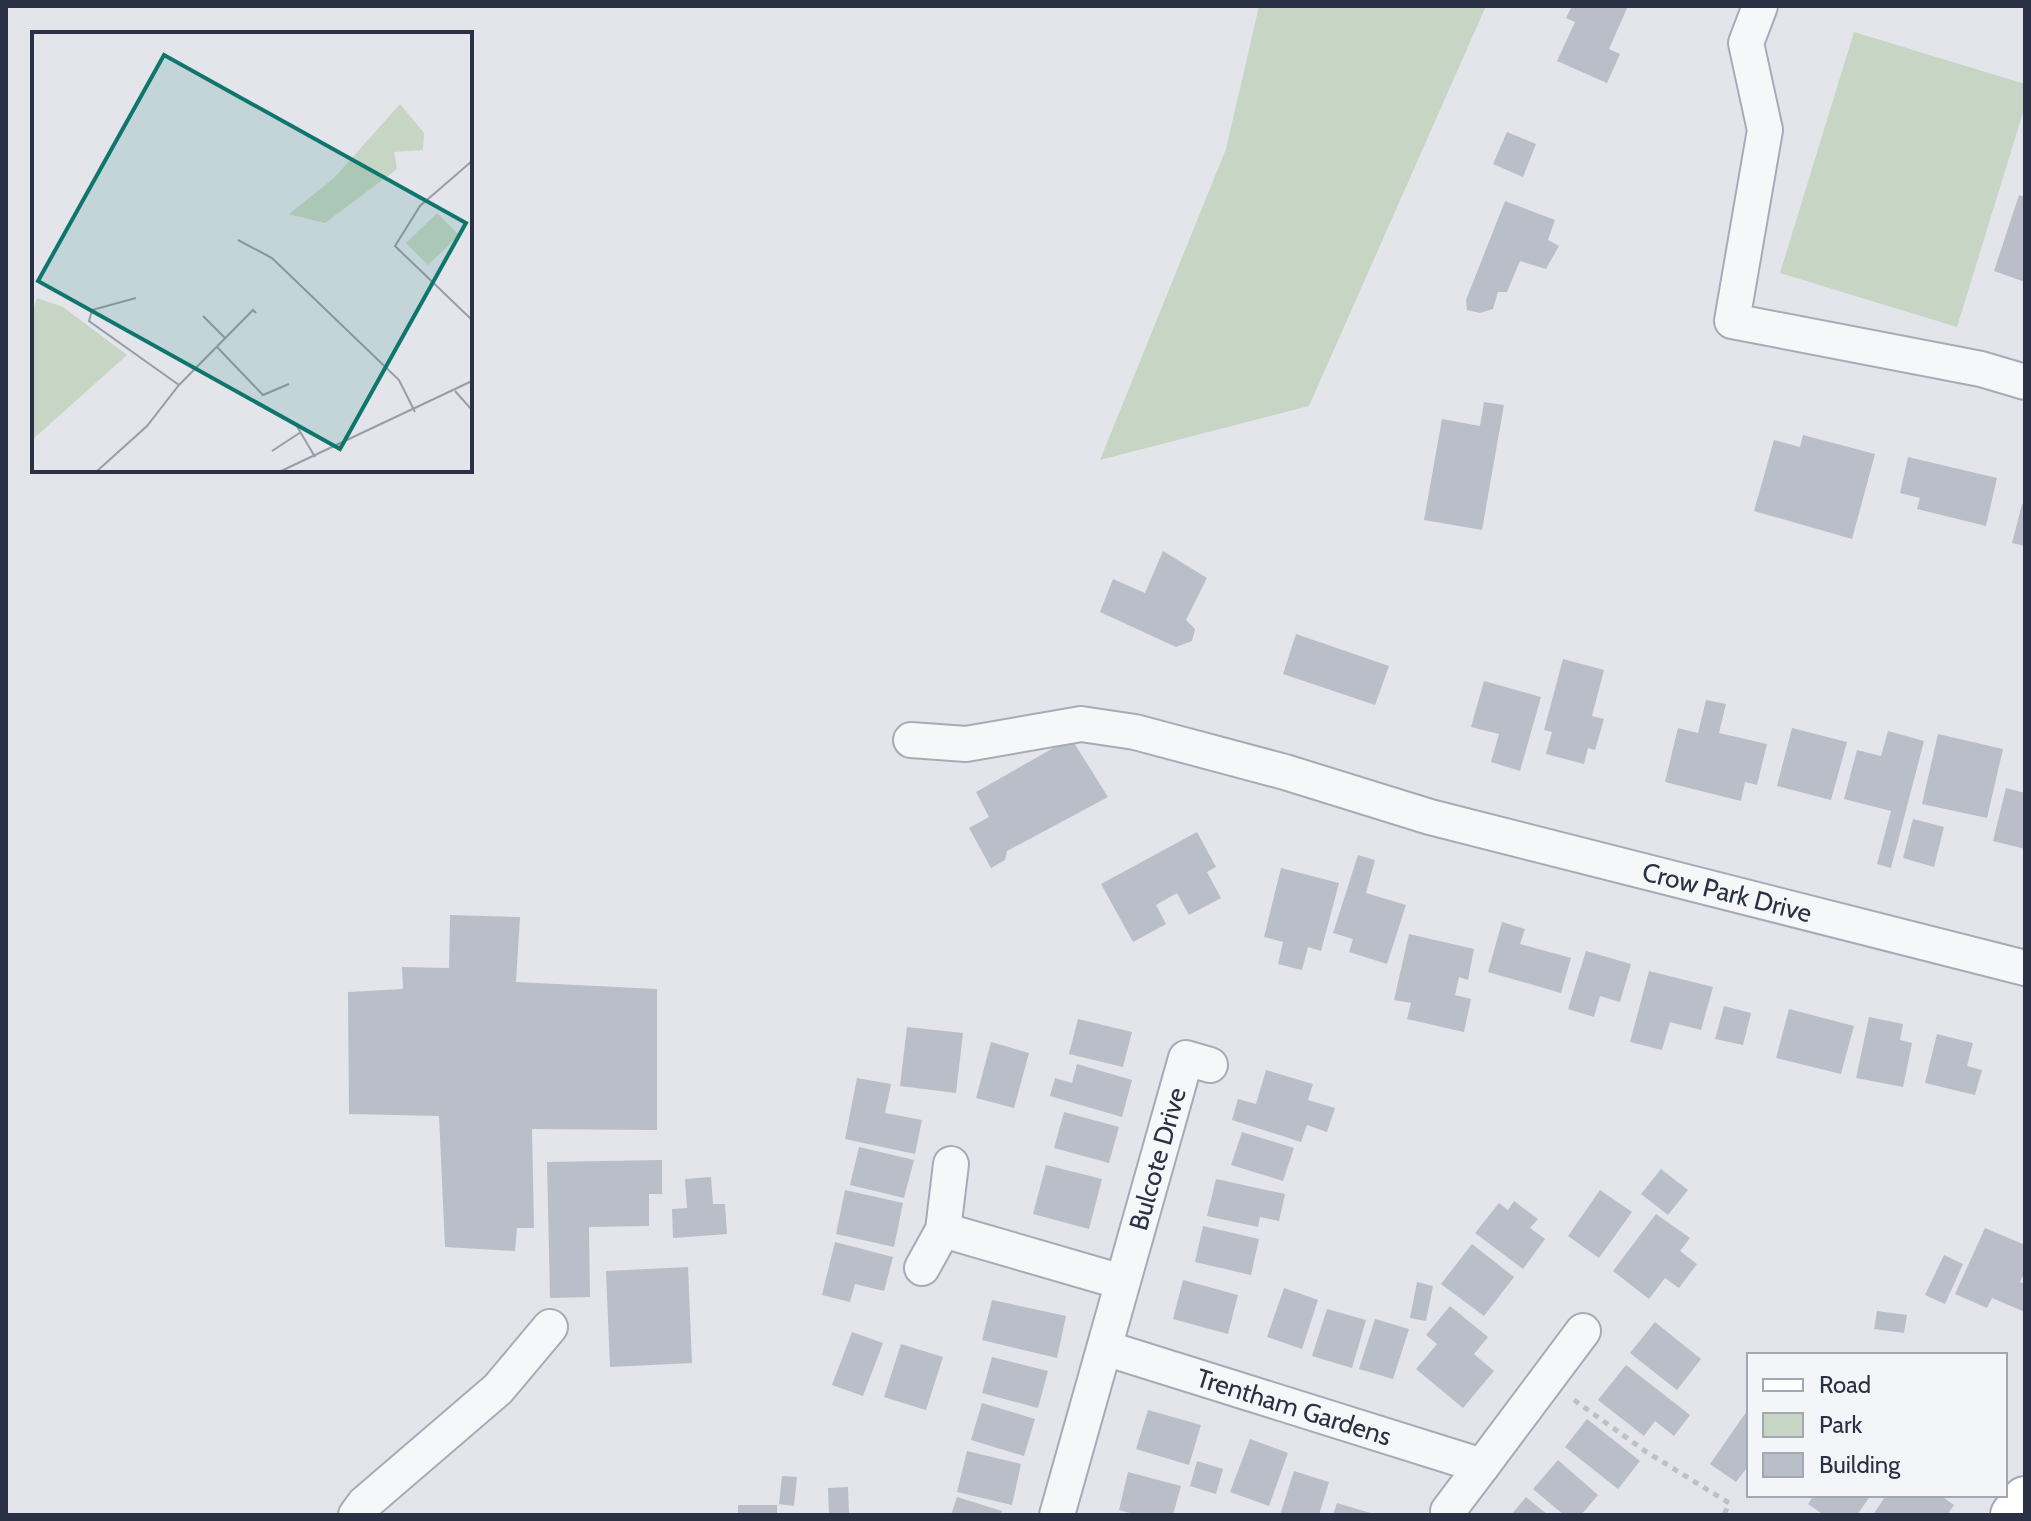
<svg xmlns="http://www.w3.org/2000/svg" width="2031" height="1521" font-family="Cabin,sans-serif">
	<rect width="100%" height="100%" fill="#e3e5eb"/>
	<!-- green -->
	<g fill="#c7d5c4">
		<polygon points="1259,6 1486,6 1309,406 1100,460 1226,149"/>
		<polygon points="1854,32 2025,84 2025,106 1957,327 1780,273"/>
	</g>
	<!-- building -->
	<g fill="#babec9">
		<polygon points="1572,6 1628,6 1609,49 1620,54 1607,83 1557,61 1575,22 1566,18"/>
		<polygon points="1507,132 1536,144 1523,177 1493,164"/>
		<polygon points="2019,195 2025,197 2025,282 1994,271"/>
		<polygon points="1505,201 1555,220 1548,240 1559,246 1546,269 1520,261 1507,292 1498,292 1493,309 1480,313 1467,310 1466,300"/>
		<polygon points="1484,402 1504,405 1482,530 1424,520 1442,419 1480,426"/>
		<polygon points="1803,435 1875,454 1852,539 1754,511 1774,440 1800,447"/>
		<polygon points="1908,457 1997,478 1986,526 1917,509 1920,498 1900,493"/>
		<polygon points="2022,504 2025,505 2025,546 2012,543"/>
		<polygon points="1163,551 1207,578 1186,620 1195,629 1192,641 1176,647 1100,612 1113,579 1145,593"/>
		<polygon points="1296,634 1389,666 1375,705 1283,674"/>
		<polygon points="1563,659 1604,670 1592,716 1604,719 1595,750 1588,748 1584,764 1546,754 1552,732 1544,730"/>
		<polygon points="1484,681 1541,697 1520,771 1491,762 1499,734 1471,727"/>
		<polygon points="1706,700 1726,704 1719,733 1767,744 1757,785 1745,782 1741,801 1665,782 1678,728 1698,733"/>
		<polygon points="1792,728 1847,742 1831,800 1777,786"/>
		<polygon points="1888,731 1924,741 1891,868 1877,864 1891,811 1844,799 1857,750 1881,756"/>
		<polygon points="1938,734 2003,749 1987,818 1922,804"/>
		<polygon points="1071,738 1108,797 1007,851 1005,860 991,868 969,828 989,817 976,792"/>
		<polygon points="2006,788 2025,793 2025,849 1993,841"/>
		<polygon points="1913,819 1944,827 1934,867 1903,858"/>
		<polygon points="1197,832 1216,867 1207,872 1221,898 1189,915 1177,893 1156,905 1166,924 1133,942 1101,884"/>
		<polygon points="1358,855 1375,860 1366,893 1406,905 1387,964 1349,952 1353,939 1333,933"/>
		<polygon points="1281,868 1339,883 1321,951 1308,947 1302,970 1278,964 1283,942 1264,937"/>
		<polygon points="450,915 520,917 516,982 657,989 657,1130 532,1129 534,1228 517,1228 515,1251 445,1247 439,1116 349,1114 348,992 403,989 402,967 449,968"/>
		<polygon points="1502,922 1525,929 1520,944 1571,958 1561,993 1488,972"/>
		<polygon points="1409,934 1474,949 1468,980 1459,977 1455,995 1471,999 1464,1032 1407,1019 1411,1003 1394,1000"/>
		<polygon points="1586,951 1631,964 1620,1002 1600,996 1594,1017 1568,1009"/>
		<polygon points="1649,971 1713,987 1701,1030 1670,1022 1662,1050 1630,1042"/>
		<polygon points="1724,1006 1751,1013 1743,1045 1715,1039"/>
		<polygon points="1789,1009 1854,1026 1841,1074 1776,1058"/>
		<polygon points="1869,1017 1903,1024 1900,1040 1912,1043 1903,1087 1856,1078"/>
		<polygon points="1078,1019 1132,1032 1123,1067 1069,1054"/>
		<polygon points="907,1027 963,1033 956,1093 900,1086"/>
		<polygon points="1937,1034 1973,1043 1967,1066 1982,1070 1975,1095 1925,1083"/>
		<polygon points="991,1042 1029,1053 1014,1108 976,1098"/>
		<polygon points="1077,1064 1132,1080 1122,1117 1050,1096 1055,1078 1072,1083"/>
		<polygon points="1266,1070 1313,1084 1308,1100 1335,1108 1327,1132 1307,1125 1301,1142 1232,1120 1238,1099 1256,1104"/>
		<polygon points="857,1078 891,1084 885,1113 922,1120 915,1154 845,1139"/>
		<polygon points="1064,1112 1119,1127 1109,1163 1054,1148"/>
		<polygon points="1242,1132 1294,1148 1283,1181 1231,1165"/>
		<polygon points="859,1147 914,1160 904,1198 850,1185"/>
		<polygon points="662,1160 662,1194 649,1194 649,1226 589,1227 590,1297 550,1298 547,1162"/>
		<polygon points="1046,1165 1102,1179 1089,1229 1033,1214"/>
		<polygon points="1661,1169 1688,1190 1668,1215 1641,1194"/>
		<polygon points="711,1177 713,1204 725,1204 727,1234 673,1238 672,1209 687,1208 685,1179"/>
		<polygon points="1216,1179 1285,1194 1279,1221 1260,1217 1258,1227 1207,1216"/>
		<polygon points="845,1190 903,1203 894,1247 836,1234"/>
		<polygon points="1600,1190 1632,1212 1599,1258 1568,1236"/>
		<polygon points="1514,1201 1538,1219 1530,1228 1545,1239 1523,1269 1475,1233 1499,1203 1508,1210"/>
		<polygon points="1656,1214 1690,1238 1680,1251 1697,1264 1679,1288 1665,1278 1649,1299 1613,1271"/>
		<polygon points="1203,1226 1259,1239 1251,1275 1195,1262"/>
		<polygon points="1985,1228 2025,1245 2025,1272 2020,1282 2025,1284 2025,1312 1992,1298 1987,1308 1955,1294"/>
		<polygon points="835,1242 893,1257 884,1291 855,1284 850,1302 822,1295"/>
		<polygon points="1472,1244 1514,1277 1484,1316 1441,1284"/>
		<polygon points="1944,1255 1963,1264 1945,1304 1925,1295"/>
		<polygon points="688,1267 692,1363 610,1367 606,1271"/>
		<polygon points="1183,1280 1238,1295 1228,1334 1173,1319"/>
		<polygon points="1417,1282 1433,1286 1426,1321 1410,1318"/>
		<polygon points="1284,1288 1318,1300 1302,1349 1267,1337"/>
		<polygon points="992,1300 1066,1316 1057,1358 982,1340"/>
		<polygon points="1450,1306 1488,1337 1474,1354 1494,1371 1463,1408 1416,1369 1437,1344 1426,1335"/>
		<polygon points="1327,1309 1366,1320 1352,1368 1312,1356"/>
		<polygon points="1877,1311 1907,1315 1904,1333 1874,1329"/>
		<polygon points="1375,1319 1409,1329 1393,1379 1359,1369"/>
		<polygon points="1655,1322 1701,1359 1677,1390 1630,1353"/>
		<polygon points="852,1332 883,1343 863,1396 832,1385"/>
		<polygon points="901,1344 943,1357 926,1410 884,1397"/>
		<polygon points="992,1357 1048,1371 1038,1408 982,1393"/>
		<polygon points="1626,1365 1690,1415 1674,1436 1655,1421 1644,1436 1598,1400"/>
		<polygon points="982,1403 1035,1419 1024,1456 971,1440"/>
		<polygon points="1749,1408 1749,1471 1746,1469 1736,1482 1710,1464"/>
		<polygon points="1148,1410 1201,1425 1189,1465 1136,1449"/>
		<polygon points="1587,1419 1640,1461 1618,1489 1565,1447"/>
		<polygon points="1250,1439 1288,1453 1269,1506 1230,1492"/>
		<polygon points="967,1451 1021,1464 1012,1505 957,1492"/>
		<polygon points="1558,1460 1598,1495 1581,1515 1564,1515 1533,1489"/>
		<polygon points="1197,1461 1223,1469 1216,1494 1190,1486"/>
		<polygon points="1294,1471 1329,1482 1319,1515 1280,1515"/>
		<polygon points="1128,1472 1181,1486 1173,1515 1137,1515 1119,1510"/>
		<polygon points="782,1476 797,1477 794,1506 779,1504"/>
		<polygon points="848,1487 849,1515 829,1515 828,1488"/>
		<polygon points="1814,1495 1871,1495 1857,1515 1824,1515 1808,1504"/>
		<polygon points="1886,1495 1940,1495 1954,1505 1947,1515 1873,1515"/>
		<polygon points="957,1497 1002,1511 1001,1515 951,1515"/>
		<polygon points="1526,1497 1548,1515 1511,1515"/>
		<polygon points="1337,1503 1374,1514 1374,1515 1333,1515"/>
		<rect x="738" y="1505" width="39" height="10"/>
	</g>
	<g fill="none" stroke-linecap="round" stroke-linejoin="round">
		<!-- minor casing -->
		<g stroke="#a8abb6" stroke-width="38">
			<g id="minor">
				<polyline points="1760,6 1746,43 1765,130 1732,321 1981,369 2025,382"/>
				<path id="s1" d="M911,740L966,744L1081,724L1135,732L1285,772L1430,817L2025,968"/>
				<polyline points="943,1230 1122,1282"/>
				<polyline points="922,1268 943,1230 951,1164"/>
				<path id="s2" d="M1105,1348L1482,1466L1583,1331"/>
				<polyline points="1448,1511 1482,1466"/>
				<polyline points="356,1515 364,1504 498,1389 550,1327"/>
				<path id="s3" d="M1057,1515L1186,1058L1210,1065"/>
			</g>
		</g>
		<!-- major casing -->
		<g stroke="#a2a8b7" stroke-width="48">
			<polyline id="major" points="2013,1515 2025,1499"/>
		</g>
		<!-- path -->
		<polyline stroke="#bdc0c6" stroke-width="5" stroke-dasharray="6 6" stroke-linecap="butt" points="1574,1400 1645,1451 1729,1503 1724,1515"/>
		<!-- minor -->
		<use href="#minor" stroke="#f6f7f9" stroke-width="34"/>
		<!-- major -->
		<use href="#major" stroke="#fff" stroke-width="44"/>
	</g>
	<g text-anchor="middle" stroke-width="8" stroke-linejoin="round" paint-order="stroke">
		<!-- street labels -->
		<g font-size="26" fill="#2a3144" stroke="#f3f5f8">
			<text dy="9" stroke="none"><textPath href="#s1" startOffset="840">Crow Park Drive</textPath></text>
			<text dy="9" stroke="none"><textPath href="#s3" startOffset="370">Bulcote Drive</textPath></text>
			<text dy="9" stroke="none"><textPath href="#s2" startOffset="198">Trentham Gardens</textPath></text>
		</g>
	</g>
	<!-- overview -->
	<g transform="translate(32 32)">
		<rect width="440" height="440" fill="#e3e5eb"/>
		<path d="M368,72L392,101L391,118L362,120L365,137L293,191L257,182L302,146ZM405,181L427,203L396,233L374,211ZM5,266L31,275L95,323L0,408V281Z" fill="#c7d5c4"/>
		<path fill="none" stroke="#999da8" stroke-width="2" d="M440,129L388,174L363,214L440,288M206,208L240,226L367,348L383,380M104,266L60,278L57,289L147,353M171,284L193,306M185,315L231,363L257,352M423,359L440,378M263,391L283,425M240,419L269,400M64,440L115,394L147,353L221,278L224,281M247,440L440,349"/>
		<path fill="#0f766e" fill-opacity="0.15" stroke="#0f766e" stroke-width="4" d="M132,23L434,191L308,417L6,249Z"/>
		<rect width="440" height="440" fill="none" stroke="#2a3144" stroke-width="4"/>
	</g>
	<!-- border -->
	<rect width="2031" height="1521" fill="none" stroke="#2a3144" stroke-width="16"/>
	<!-- legend -->
	<rect x="1747" y="1353" width="260" height="144" fill="#f3f5f8" stroke="#a3a7b0" stroke-width="2"/>
	<rect x="1763" y="1379" width="40" height="12" fill="#ffffff" stroke="#a3a7b0" stroke-width="2"/>
	<text x="1819" y="1393" font-size="24" fill="#2a3144">Road</text>
	<rect x="1763" y="1413" width="40" height="24" fill="#c7d5c4" stroke="#a3a7b0" stroke-width="2"/>
	<text x="1819" y="1433" font-size="24" fill="#2a3144">Park</text>
	<rect x="1763" y="1453" width="40" height="24" fill="#babec9" stroke="#a3a7b0" stroke-width="2"/>
	<text x="1819" y="1473" font-size="24" fill="#2a3144">Building</text>
</svg>
